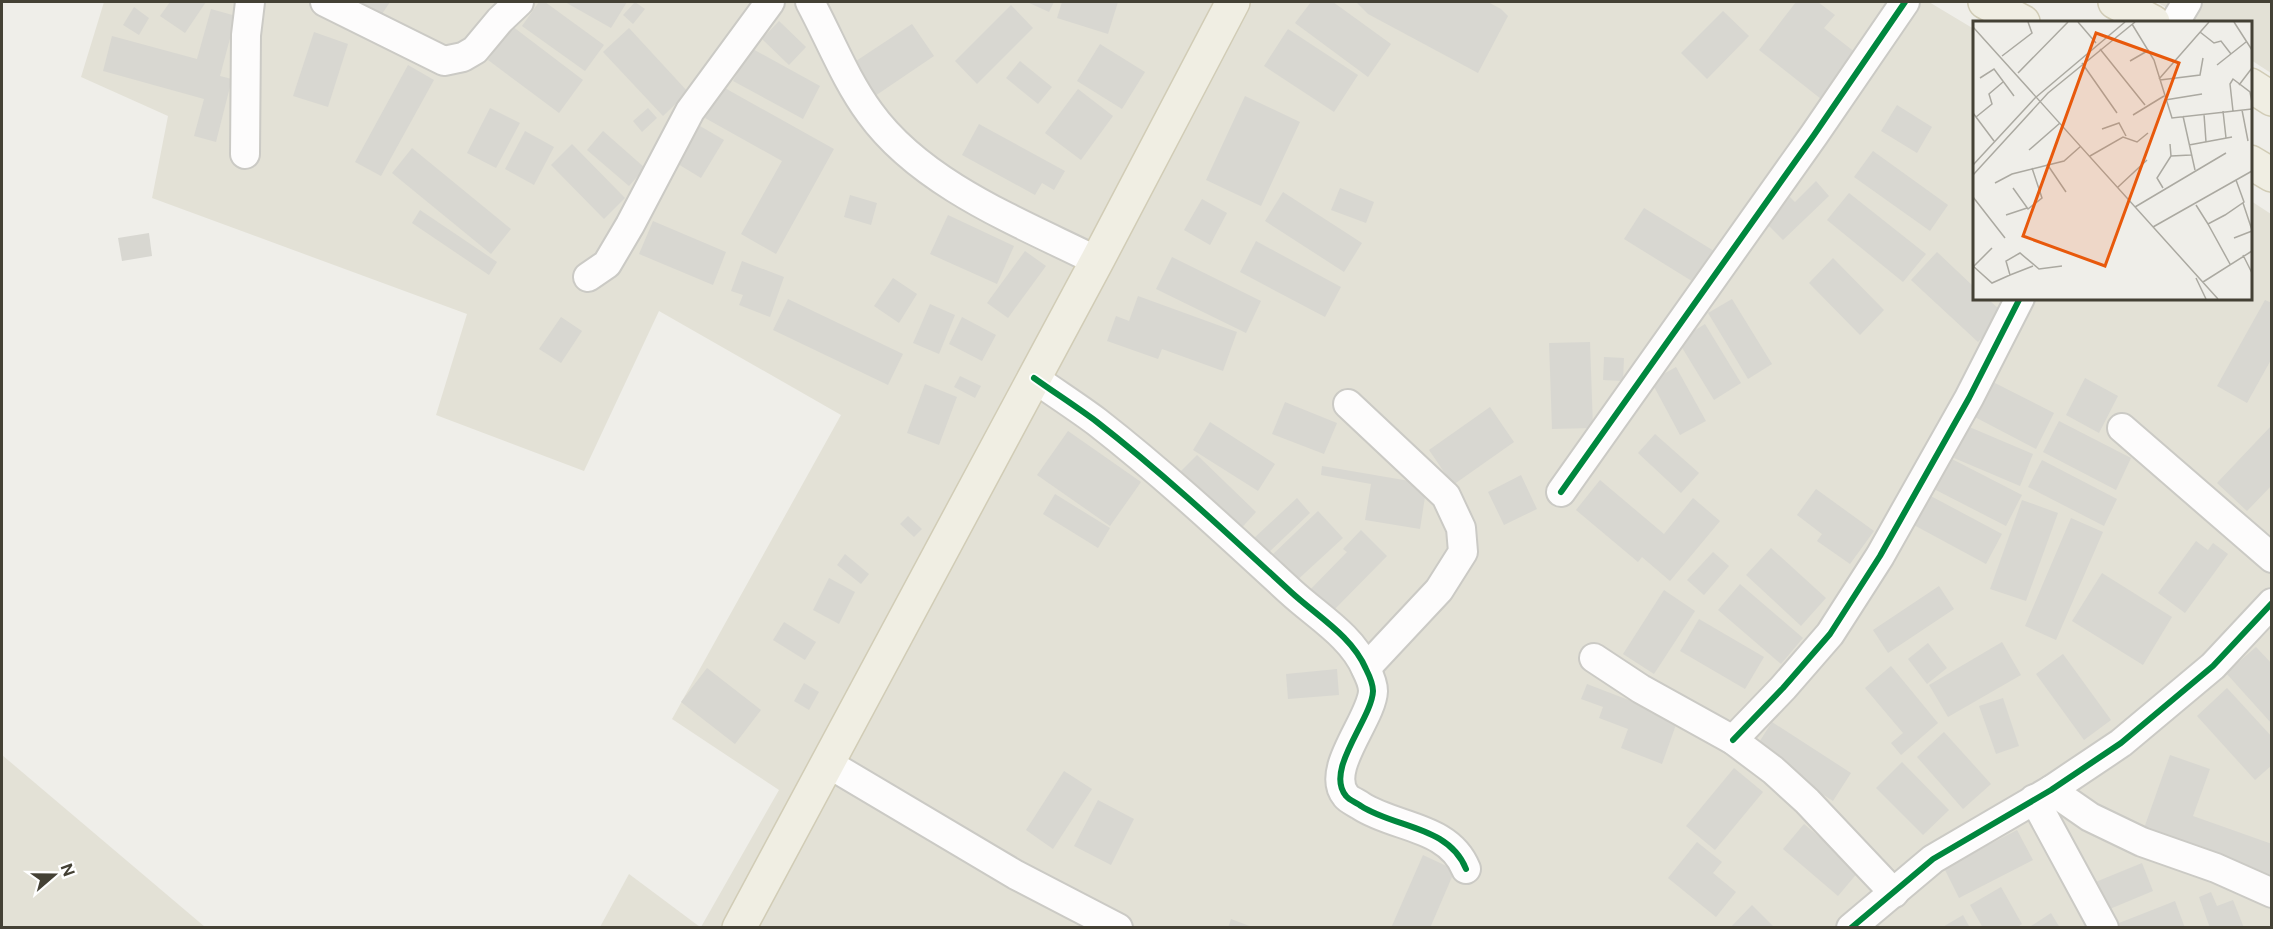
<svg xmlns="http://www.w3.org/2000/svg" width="2273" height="929" font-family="'Public Sans',sans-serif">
	<rect width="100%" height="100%" fill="#efeee9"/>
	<!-- residential -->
	<g fill="#e3e1d6">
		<polygon points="104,2 1929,2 1974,29 1974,298 2250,298 2251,201 2271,214 2271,927 701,927 779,790 672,719 841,415 659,311 584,471 436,415 467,314 152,198 168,116 81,77"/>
		<polygon points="2157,2 2271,2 2271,73 2251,60 2250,22 2190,22"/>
		<polygon points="2,755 205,927 2,927"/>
		<polygon points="629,874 700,927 600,927"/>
	</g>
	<!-- building -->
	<g fill="#d8d7d1">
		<polygon points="170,2 206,2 185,33 160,16"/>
		<polygon points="349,2 390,2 378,20"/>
		<polygon points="539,2 545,2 604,45 585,71 522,26"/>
		<polygon points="565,2 627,2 611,28"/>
		<polygon points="635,2 645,9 633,24 623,15"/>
		<polygon points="1027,2 1054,2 1049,12"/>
		<polygon points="1062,2 1118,2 1108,34 1057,18"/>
		<polygon points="1311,2 1333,2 1391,44 1368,77 1295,23"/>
		<polygon points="1356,2 1488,2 1501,9 1508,16 1478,73 1368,14"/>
		<polygon points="1796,2 1818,2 1835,15 1824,28 1856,53 1821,99 1759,50"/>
		<polygon points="1011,5 1033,28 977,84 955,61"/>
		<polygon points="134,7 149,18 139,35 123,25"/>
		<polygon points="211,9 236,16 220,76 232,79 216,142 194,136 204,99 103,71 112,36 197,59"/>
		<polygon points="1723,11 1749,36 1707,79 1681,53"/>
		<polygon points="779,21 806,47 789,65 762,39"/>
		<polygon points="912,24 934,56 872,98 850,65"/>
		<polygon points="512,26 583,80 559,113 488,60"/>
		<polygon points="629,28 688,92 663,116 603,52"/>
		<polygon points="1288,29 1358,75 1334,112 1264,66"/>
		<polygon points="314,32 348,44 328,107 293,96"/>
		<polygon points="1100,44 1145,72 1122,109 1077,81"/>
		<polygon points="751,48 820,86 803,119 733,81"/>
		<polygon points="1020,61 1052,87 1038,104 1006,78"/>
		<polygon points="408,65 434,80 381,176 355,162"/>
		<polygon points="723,87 834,149 776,254 741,234 782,161 705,118"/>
		<polygon points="1078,89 1113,116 1081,160 1045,133"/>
		<polygon points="1245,96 1300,122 1261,206 1206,180"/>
		<polygon points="1897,105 1932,127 1917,153 1881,131"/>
		<polygon points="490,108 520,123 496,168 467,153"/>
		<polygon points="648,108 657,118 642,132 633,121"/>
		<polygon points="979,124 1065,171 1054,190 1042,183 1035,195 962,155"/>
		<polygon points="700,126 724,140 701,178 678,164"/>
		<polygon points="525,131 554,147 534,185 505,169"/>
		<polygon points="603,131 645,168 629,186 587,150"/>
		<polygon points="572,144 625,198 604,219 551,165"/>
		<polygon points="412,148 511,229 491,254 392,173"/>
		<polygon points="1873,151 1948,205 1930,231 1854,177"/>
		<polygon points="1816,181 1829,196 1783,240 1764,221 1789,196 1795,202"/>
		<polygon points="1340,188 1374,202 1366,223 1331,210"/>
		<polygon points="1283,192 1362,243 1344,272 1265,221"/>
		<polygon points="1849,193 1926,254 1903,282 1827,220"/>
		<polygon points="850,195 877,203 871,225 844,217"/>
		<polygon points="1202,199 1227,213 1210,245 1184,230"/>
		<polygon points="1644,208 1714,251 1695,283 1624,239"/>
		<polygon points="420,210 497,262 489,275 412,223"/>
		<polygon points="948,215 1014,246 997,284 930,254"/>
		<polygon points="653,221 726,252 713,285 639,254"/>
		<polygon points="149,233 152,256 122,261 118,238"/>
		<polygon points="1256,241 1341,287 1325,317 1240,272"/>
		<polygon points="1025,251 1046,266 1008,318 987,303"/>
		<polygon points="1937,252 1974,287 1974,298 1987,298 2004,314 1978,342 1911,280"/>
		<polygon points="1172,257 1261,301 1246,333 1156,289"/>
		<polygon points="1833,258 1884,310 1860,335 1809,283"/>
		<polygon points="742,261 784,277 770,317 739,305 743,295 731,291"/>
		<polygon points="893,278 917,294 899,323 874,306"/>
		<polygon points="1138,296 1237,332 1223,371 1162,349 1158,359 1107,341 1116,316 1129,321"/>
		<polygon points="788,299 903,354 888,385 773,330"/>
		<polygon points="1732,299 1772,364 1748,379 1708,313"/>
		<polygon points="2265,300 2272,303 2272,358 2247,403 2217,386"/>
		<polygon points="930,304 955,315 939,354 913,343"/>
		<polygon points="561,317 582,331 561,363 539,349"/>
		<polygon points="962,317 996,335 982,361 949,344"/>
		<polygon points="1705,324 1741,383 1714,400 1678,341"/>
		<polygon points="1590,342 1593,428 1552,429 1549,343"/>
		<polygon points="1604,357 1624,358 1623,381 1603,380"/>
		<polygon points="1676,367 1706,421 1680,435 1651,381"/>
		<polygon points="960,376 981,386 975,398 954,387"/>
		<polygon points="2085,378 2118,396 2099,433 2066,415"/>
		<polygon points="1989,380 2054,413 2036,449 1971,415"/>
		<polygon points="925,384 957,397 939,445 907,433"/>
		<polygon points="1285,402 1337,423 1324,454 1272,434"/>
		<polygon points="1490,407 1514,442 1453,485 1429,450"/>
		<polygon points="2059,421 2131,458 2116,490 2043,452"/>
		<polygon points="1210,422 1275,464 1258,491 1193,450"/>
		<polygon points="2272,425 2272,485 2247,511 2217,483"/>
		<polygon points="1967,426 2033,454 2020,486 1954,458"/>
		<polygon points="1068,431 1141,482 1110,526 1037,475"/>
		<polygon points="1655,434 1699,473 1681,493 1638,453"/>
		<polygon points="1197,455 1256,512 1236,534 1176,476"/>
		<polygon points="1948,457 2022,495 2006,526 1932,488"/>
		<polygon points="2042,460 2117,499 2104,526 2028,487"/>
		<polygon points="1322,466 1427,484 1420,529 1365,520 1371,484 1321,475"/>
		<polygon points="1521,475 1537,509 1504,525 1488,492"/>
		<polygon points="1600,480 1664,534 1693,498 1720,521 1670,581 1642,557 1638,562 1576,510"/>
		<polygon points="1816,489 1874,531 1850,564 1817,541 1822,534 1797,515"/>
		<polygon points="1055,494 1110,528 1098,548 1043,514"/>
		<polygon points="1927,494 2002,534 1986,564 1912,524"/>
		<polygon points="1297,498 1310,513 1266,555 1252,540"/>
		<polygon points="2022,500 2058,513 2026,601 1990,589"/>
		<polygon points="1318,511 1343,538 1293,584 1269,558"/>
		<polygon points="908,516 922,529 914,537 900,524"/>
		<polygon points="2071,518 2103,532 2056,640 2025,626"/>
		<polygon points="1361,530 1387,556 1329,615 1307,593 1347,552 1343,549"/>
		<polygon points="2196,541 2208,550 2213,543 2228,554 2185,613 2158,593"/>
		<polygon points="1771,548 1826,598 1801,626 1746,575"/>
		<polygon points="1713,552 1729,566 1704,595 1687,580"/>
		<polygon points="845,554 869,574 861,584 837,565"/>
		<polygon points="2102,573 2172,617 2143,665 2072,621"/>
		<polygon points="829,578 855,592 839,624 813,610"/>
		<polygon points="1740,584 1803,638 1781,664 1718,610"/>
		<polygon points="1939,586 1954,609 1888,653 1873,630"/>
		<polygon points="1664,590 1695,611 1654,674 1623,654"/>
		<polygon points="1699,619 1764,657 1745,689 1680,651"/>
		<polygon points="784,622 816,642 805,660 773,640"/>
		<polygon points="2002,642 2021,675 1948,717 1929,685"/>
		<polygon points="1928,643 1947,668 1927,684 1908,659"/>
		<polygon points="2256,647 2272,664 2272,724 2226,673"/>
		<polygon points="2063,654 2111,720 2084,740 2036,674"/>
		<polygon points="1891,666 1938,723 1901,755 1891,743 1903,733 1865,688"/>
		<polygon points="707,668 761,710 735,744 681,702"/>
		<polygon points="1337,669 1339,695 1288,699 1286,674"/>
		<polygon points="804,683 819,692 809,710 794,701"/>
		<polygon points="1587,684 1678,719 1662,764 1621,748 1628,729 1599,718 1603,707 1581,699"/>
		<polygon points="2227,688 2272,737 2272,765 2255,780 2197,716"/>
		<polygon points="2003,698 2019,746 1996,754 1979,706"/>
		<polygon points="1772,722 1851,773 1833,801 1754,750"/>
		<polygon points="1944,732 1991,784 1963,809 1917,757"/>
		<polygon points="2170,755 2210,769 2193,816 2272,844 2272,878 2143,831"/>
		<polygon points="1902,762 1949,810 1923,835 1876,788"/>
		<polygon points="1734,768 1763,792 1715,850 1686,826"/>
		<polygon points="1064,771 1092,789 1053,849 1026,830"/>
		<polygon points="1098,800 1134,819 1111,865 1074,846"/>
		<polygon points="1804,824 1859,871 1838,896 1783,849"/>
		<polygon points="2017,830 2033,860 1959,898 1944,868"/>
		<polygon points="1697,842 1722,862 1713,873 1736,892 1716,917 1668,878"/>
		<polygon points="1423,855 1455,870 1430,928 1391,928"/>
		<polygon points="2142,863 2153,891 2105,911 2093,883"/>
		<polygon points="2001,887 2022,924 2016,928 1983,928 1970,905"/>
		<polygon points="2211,892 2217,906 2233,900 2244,928 2210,928 2199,897"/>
		<polygon points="2175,901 2185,928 2121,928 2119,923"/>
		<polygon points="1752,905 1775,928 1730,928"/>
		<polygon points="2051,913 2060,928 2028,928"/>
		<polygon points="1963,915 1970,928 1941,928"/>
		<polygon points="1231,919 1252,927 1252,928 1228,928"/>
	</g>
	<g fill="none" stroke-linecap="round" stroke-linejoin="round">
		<!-- minor casing -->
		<g stroke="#cbcac5" stroke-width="32">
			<g id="minor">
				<polyline points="325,2 444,61 463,57 475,50 500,20 519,2"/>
				<path d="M810,2C830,39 845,79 870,113C922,185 1021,223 1097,261"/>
				<polyline points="2175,22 2187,2"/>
				<polyline points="245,154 246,35 250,2"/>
				<polyline points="588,277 607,264 630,225 690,111 770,2"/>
				<path d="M1034,378C1055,393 1077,407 1097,422C1165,475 1228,534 1291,592C1317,616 1352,636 1366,669C1369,675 1373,685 1373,691C1372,719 1324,770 1346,796C1349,800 1357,803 1361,806C1395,828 1449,826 1466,869"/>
				<polyline points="1348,404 1446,496 1461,528 1463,552 1439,590 1366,668"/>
				<polyline points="2122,428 2272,558"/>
				<polyline points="1561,492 1814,135 1905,2"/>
				<polyline points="1594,658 1641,689 1733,740 1773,770 1807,801 1894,893"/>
				<polyline points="1733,740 1783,688 1830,634 1880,556 1969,398 2020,298"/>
				<polyline points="829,764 1016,875 1118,928"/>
				<polyline points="2051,790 2090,817 2142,842 2216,868 2272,893"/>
				<polyline points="2034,799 2104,928"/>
				<polyline points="1851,928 1933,859 2051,790 2121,743 2213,666 2272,603"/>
			</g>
		</g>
		<!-- major casing -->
		<g stroke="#d1ccb6" stroke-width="36">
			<g id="major">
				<polyline points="1985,2 2023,22"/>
				<polyline points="2115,2 2153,22"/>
				<polyline points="2250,85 2272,99"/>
				<polyline points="2250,162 2272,175"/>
				<polyline points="739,928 1097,261 1233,2"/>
			</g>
		</g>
		<!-- minor -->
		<use href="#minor" stroke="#fdfcfc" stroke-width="28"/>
		<!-- major -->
		<use href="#major" stroke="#f0eee3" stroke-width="33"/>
		<!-- cycleway casing -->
		<g stroke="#fff" stroke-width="10">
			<g id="cycleway">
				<path d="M1034,378C1055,393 1077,407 1097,422C1165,475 1228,534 1291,592C1317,616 1352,636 1366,669C1369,675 1373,685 1373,691C1372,719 1324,770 1346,796C1349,800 1357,803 1361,806C1395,828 1449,826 1466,869"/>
				<polyline points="1561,492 1814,135 1905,2"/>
				<polyline points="1733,740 1783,688 1830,634 1880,556 1969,398 2020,298"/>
				<polyline points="1851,928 1933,859 2051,790 2121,743 2213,666 2272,603"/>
			</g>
		</g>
		<!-- cycleway -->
		<use href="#cycleway" stroke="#00873e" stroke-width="6"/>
	</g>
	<!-- overview -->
	<g transform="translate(1973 21)">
		<rect width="279" height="279" fill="#efeee9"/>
		<path fill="none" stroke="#aba9a1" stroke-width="1.5" d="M105,1L123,22M261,1L279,29M159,3L181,39L199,97L279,88M0,6L245,278M227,11L241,22L248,20L258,33M127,28L172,84M29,35L59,12L55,1M157,40L176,29M109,42L144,92M244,44L273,21M45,52L95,1M7,57L21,48L41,75M186,58L236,1M187,59L227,54L230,37M266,64L279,47M192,79L229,73M269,89L275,120M250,90L253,117M260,90L257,63L260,58L277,71L279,81M0,92L21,120M231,93L233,121M160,94L191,75M210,95L222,149M3,96L19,83L16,73L30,61M129,108L146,102L153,115M216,124L259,116M56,129L87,102M117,135L150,116L164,121L175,112M198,135L218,134M74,143L93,171M0,144L62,77L152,1M0,154L75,72L162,1M22,162L39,153L91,140L108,125M145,166L174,139M40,167L55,188L69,177L59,147M190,167L184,157L198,135L197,123M0,176L32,217M270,182L279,209M223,184L235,203L252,194L271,181L263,159M162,186L253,132M33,194L54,187M235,203L257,243M180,206L279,150M261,217L279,210M270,234L279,252M0,245L19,262L37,254L33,240L47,232L66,248L89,245M1,245L19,227M37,254L60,245M223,257L233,278M230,261L279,230"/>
		<path fill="#e8590c" fill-opacity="0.15" stroke="#e8590c" stroke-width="3" d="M123,12L206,42L132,245L50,215Z"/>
		<rect width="279" height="279" fill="none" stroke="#444135" stroke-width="3"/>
	</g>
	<!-- border -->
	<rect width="2273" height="929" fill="none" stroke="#444135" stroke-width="6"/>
	<!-- north arrow -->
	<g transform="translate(54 875) rotate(70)" stroke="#ffffff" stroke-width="4.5" paint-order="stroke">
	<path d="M0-4.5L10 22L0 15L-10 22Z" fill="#444135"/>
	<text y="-9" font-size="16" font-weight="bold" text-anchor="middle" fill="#444135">N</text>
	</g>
</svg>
